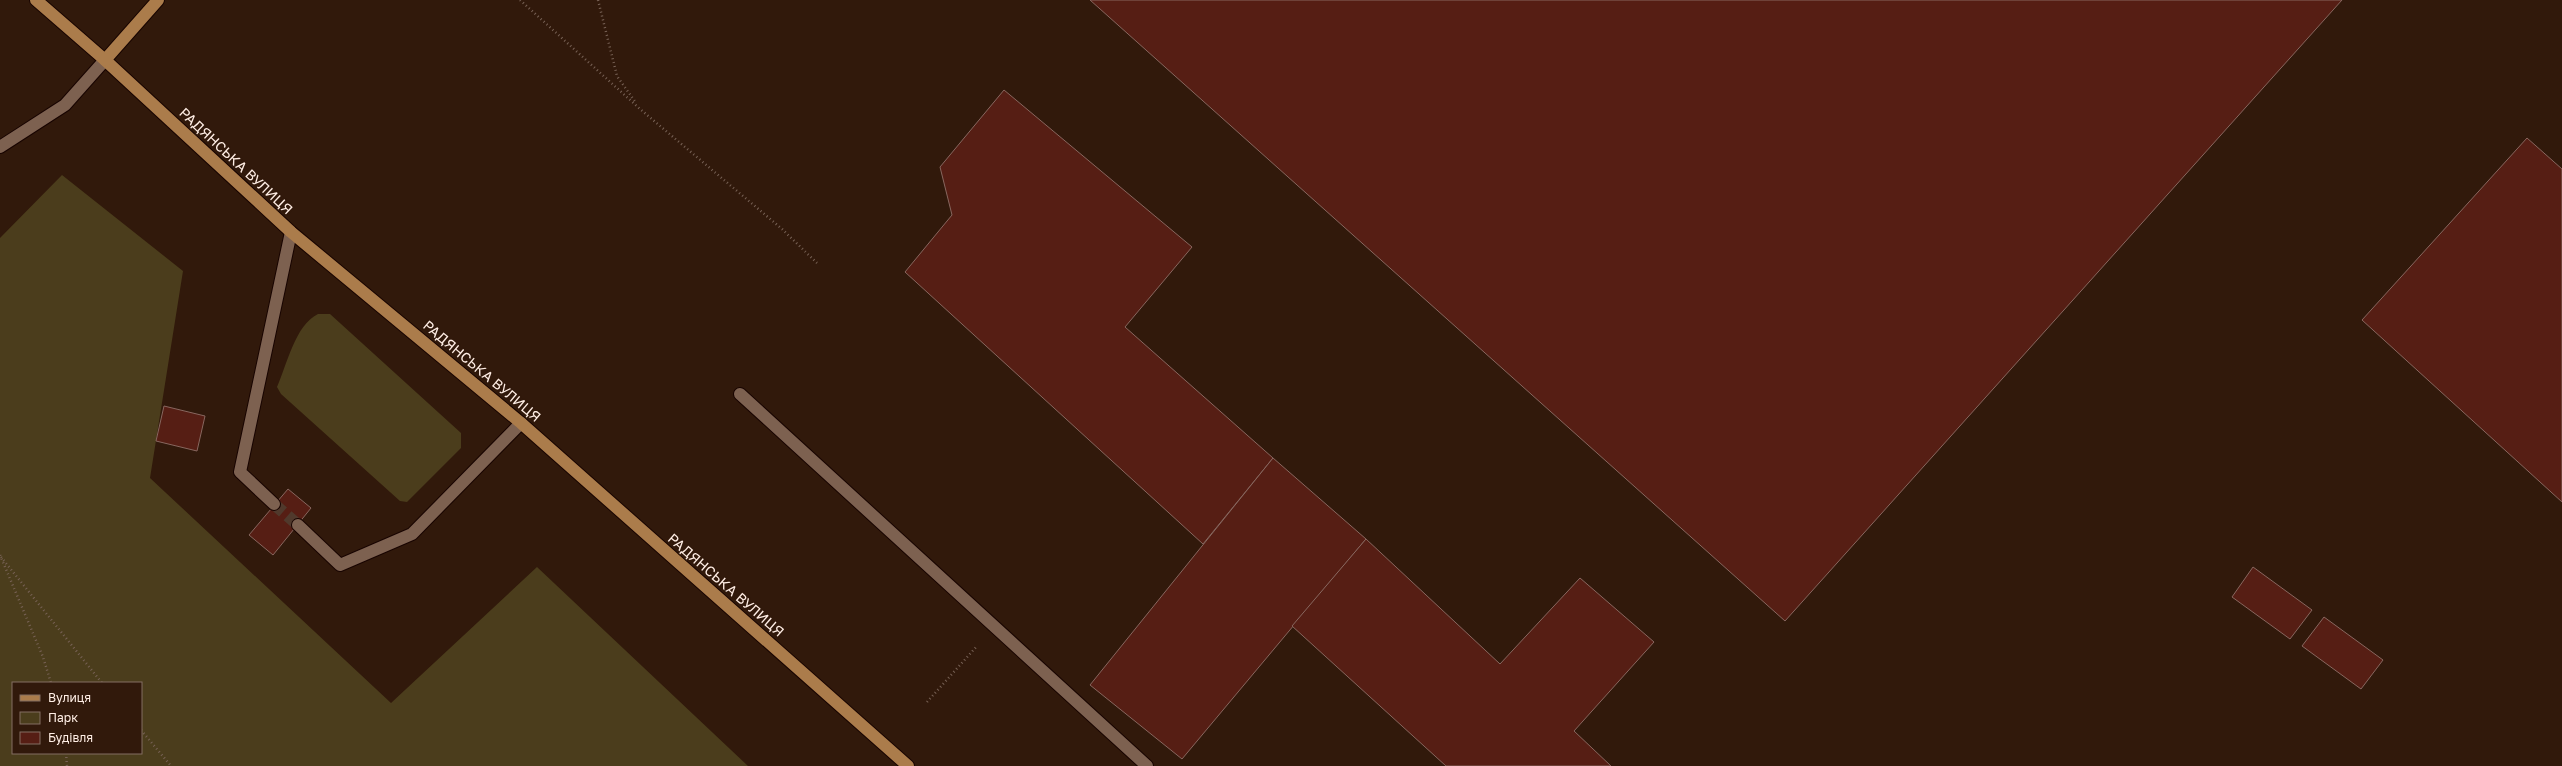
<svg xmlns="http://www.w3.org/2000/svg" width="2562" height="766" font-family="'Golos Text',sans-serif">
	<rect width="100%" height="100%" fill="#31190b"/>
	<!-- green -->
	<g fill="#4b3d1c" fill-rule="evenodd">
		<path d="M62,175L183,271L150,478L391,703L537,567L748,766H0V238ZM13,683H141V753H13Z"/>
		<path d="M318,314H330L461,433V448L407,502L400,501L281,394L277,387C287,365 295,325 318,314Z"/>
	</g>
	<!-- building -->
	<g fill="#561e14" stroke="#88675f">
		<polygon points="1090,0 2342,0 1785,621"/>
		<polygon points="1004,90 1192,247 1125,327 1273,458 1203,544 905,272 952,215 940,167"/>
		<polygon points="2527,138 2562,169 2562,502 2362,320"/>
		<polygon points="164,406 205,416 197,451 156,441"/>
		<polygon points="1273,458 1366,539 1182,759 1090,685"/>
		<polygon points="288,489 311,508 273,555 249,535"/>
		<polygon points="1366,539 1500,664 1580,578 1654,642 1574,731 1611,766 1446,766 1292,626"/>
		<polygon points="2253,567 2312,610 2290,639 2232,597"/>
		<polygon points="2324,617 2383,660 2361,689 2302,646"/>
	</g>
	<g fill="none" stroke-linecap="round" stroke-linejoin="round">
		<!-- minor-tunnel -->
		<polyline stroke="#50392c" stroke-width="12" stroke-dasharray="12 6" stroke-linecap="butt" points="274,504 298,525"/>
		<!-- minor casing -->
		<g stroke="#180400" stroke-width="14">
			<g id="minor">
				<polyline points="0,147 65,105 105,60"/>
				<polyline points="740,394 1147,766"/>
				<polyline points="274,504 240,472 291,232"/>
				<polyline points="298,525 340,565 412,534 521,423"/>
			</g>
		</g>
		<!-- major casing -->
		<g stroke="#180400" stroke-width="14">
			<g id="major">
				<polyline points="36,0 105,60 291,232 521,423 908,766"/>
				<polyline points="105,60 158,0"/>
			</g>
		</g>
		<!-- path -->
		<g stroke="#786256" stroke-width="2.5" stroke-dasharray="1 3" stroke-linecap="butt">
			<polyline points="520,0 640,109 782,229 817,263"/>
			<polyline points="598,0 617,76 636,103"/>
			<polyline points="0,555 43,657 51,683"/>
			<polyline points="1,557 102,683"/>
			<polyline points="927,702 977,646"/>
			<polyline points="141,730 171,766"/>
			<polyline points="66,753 67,766"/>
		</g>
		<!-- minor -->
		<use href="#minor" stroke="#7d6150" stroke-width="12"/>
		<!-- major -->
		<use href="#major" stroke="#ab7c4b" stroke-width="12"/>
	</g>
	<g text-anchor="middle" stroke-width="3" stroke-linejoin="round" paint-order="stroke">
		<!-- street labels -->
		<g font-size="14" fill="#ffeee5" stroke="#31190b">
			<text transform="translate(236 161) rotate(43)" y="5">РАДЯНСЬКА ВУЛИЦЯ</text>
			<text transform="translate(482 371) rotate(40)" y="5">РАДЯНСЬКА ВУЛИЦЯ</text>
			<text transform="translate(726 585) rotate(41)" y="5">РАДЯНСЬКА ВУЛИЦЯ</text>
		</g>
	</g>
	<!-- legend -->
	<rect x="12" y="682" width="130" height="72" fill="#31190b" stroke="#836e62"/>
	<rect x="20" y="695" width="20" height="6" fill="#ab7c4b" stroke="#836e62"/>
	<text x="48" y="702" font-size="12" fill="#ffeee5">Вулиця</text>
	<rect x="20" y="712" width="20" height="12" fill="#4b3d1c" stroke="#836e62"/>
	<text x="48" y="722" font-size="12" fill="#ffeee5">Парк</text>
	<rect x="20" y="732" width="20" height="12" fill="#561e14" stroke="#836e62"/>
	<text x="48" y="742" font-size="12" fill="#ffeee5">Будівля</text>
</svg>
